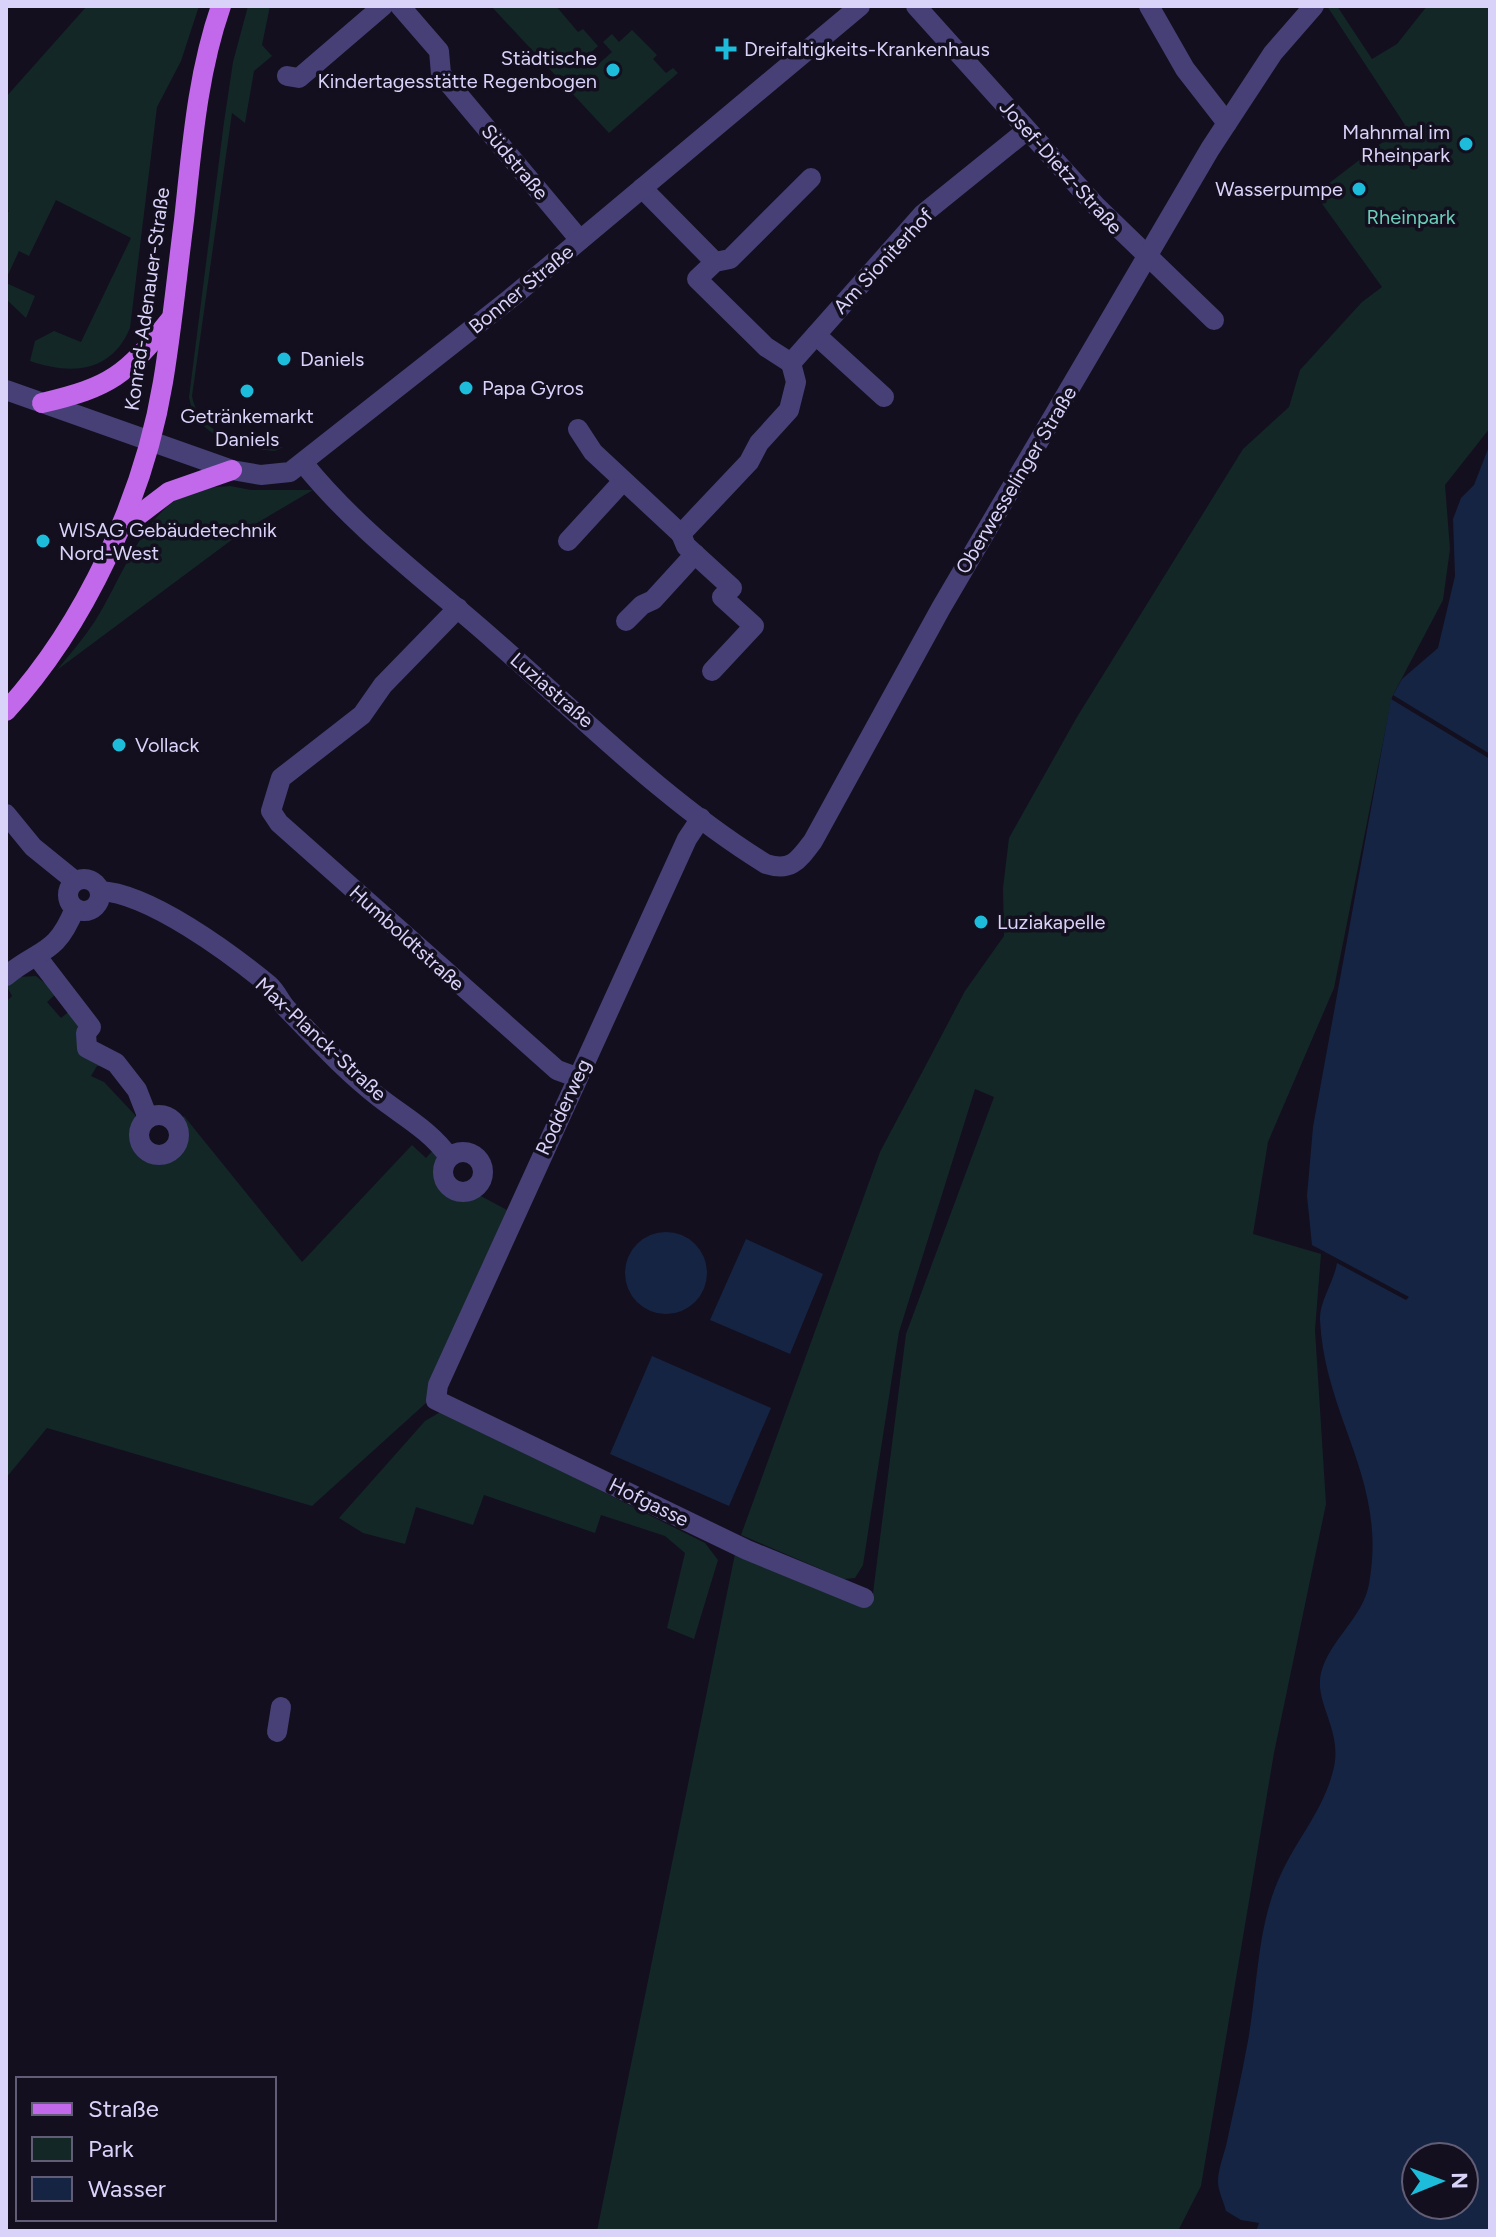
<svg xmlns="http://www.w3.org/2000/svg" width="1496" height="2237" font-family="Figtree,sans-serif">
	<rect width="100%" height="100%" fill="#130f1e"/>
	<!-- green -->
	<g fill="#132727">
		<path d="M87,6H199L181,61L157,107L130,328C111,373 71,375 30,361L35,341L54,331L81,342L131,238L56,200L29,256L19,251L6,279V215L9,211L6,208V97Z"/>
		<path d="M248,6H270L262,45L272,56L254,71L245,123L232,113L192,396C199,435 248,450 283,447L275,451C240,448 195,437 189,397L224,122L233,62Z"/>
		<polygon points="491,6 556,6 578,32 583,29 598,46 586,57 595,67 612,52 603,42 612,34 619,42 632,30 657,55 653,59 666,73 673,68 678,73 609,133"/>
		<polygon points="1327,6 1337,6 1372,59 1397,44 1427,6 1490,6 1490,428 1445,485 1450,549 1443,600 1392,697 1334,988 1268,1142 1253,1234 1321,1254 1315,1330 1326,1504 1274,1753 1201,2186 1178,2231 597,2231 736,1549 872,1601 906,1334 994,1097 975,1089 899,1332 863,1565 855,1578 844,1579 741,1535 880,1152 965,991 1004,936 1003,888 1009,838 1077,717 1243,449 1289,407 1300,370 1362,302 1382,287 1315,194 1405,125"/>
		<polygon points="6,283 35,296 26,318 6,299"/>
		<path d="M230,486L251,490H313L245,530L57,670C70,654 84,638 95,621C119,584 144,511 188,493C200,488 217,487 230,486Z"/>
		<path d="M36,976L57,993L47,1002L61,1018L71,1010L110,1067L97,1066L91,1076L104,1082L135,1115C137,1127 130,1135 135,1147C146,1172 178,1162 185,1140L180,1119L184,1116L302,1262L412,1145L426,1158L434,1149L438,1155L435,1179C444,1198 460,1205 479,1195L507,1210L426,1403L312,1506L47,1428L6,1478V1002L12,996L6,985L19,977Z"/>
		<polygon points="442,1411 705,1543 718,1560 694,1639 667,1628 685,1553 665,1536 601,1515 595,1533 484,1495 473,1525 416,1507 405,1544 363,1533 339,1518 425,1421"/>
	</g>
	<!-- water -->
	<g fill="#152442" fill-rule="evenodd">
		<polygon points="1490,444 1490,754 1393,695 1402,679 1438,648 1455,576 1453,519 1461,498 1474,485"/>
		<path d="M1391,699L1490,759V2231H1256L1259,2223L1241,2220L1226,2211C1224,2202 1218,2191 1218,2182C1218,2170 1223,2157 1226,2146C1233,2113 1241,2079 1247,2046C1258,1990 1256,1926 1281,1874C1298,1837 1325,1808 1334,1767C1342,1729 1314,1703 1321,1673C1330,1639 1363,1618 1369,1584C1388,1480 1325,1419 1320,1320C1319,1302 1334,1282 1337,1263L1406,1300L1409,1297L1312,1245L1307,1196L1313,1127ZM1464,2157V2205H1416V2157Z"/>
		<circle cx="666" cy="1273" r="41"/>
		<polygon points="746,1239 823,1274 790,1354 710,1320"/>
		<polygon points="652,1356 771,1408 729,1506 610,1454"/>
	</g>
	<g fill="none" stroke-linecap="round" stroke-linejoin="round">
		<!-- minor -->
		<g stroke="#464077" stroke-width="20">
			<polyline points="400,6 439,51 441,74 580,240"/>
			<polyline points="916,6 1096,206 1214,320"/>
			<polyline points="1149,6 1185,69 1227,123"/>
			<polyline points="287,76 299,78 383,6"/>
			<polyline points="642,188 715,262"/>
			<polyline points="816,335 884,397"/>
			<polyline points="791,363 766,347 697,279 715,262 730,259 811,178"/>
			<polyline points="6,390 232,470 261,475 290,472 511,298 860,6"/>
			<polyline points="578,429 593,452 681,534 749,462 759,443 789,410 796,382 791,363 923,214 1027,130"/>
			<path d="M304,464C358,531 431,584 495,641C582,717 667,803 766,864C791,872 798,861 813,841L941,608L1210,149L1273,53L1314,6"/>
			<polyline points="681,534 686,546 732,588 722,597 754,626 712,671"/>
			<polyline points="568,541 623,481"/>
			<polyline points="458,608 383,685 362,715 281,778 271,811 279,823 557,1070 576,1077"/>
			<polyline points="626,621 642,605 653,600 695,554"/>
			<polyline points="6,814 33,847 75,881"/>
			<polyline points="701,818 687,839 438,1385 436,1400 747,1550 864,1598"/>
			<circle cx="84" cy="895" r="16"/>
			<path d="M100,891C149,893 230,953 269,985C277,992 280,1002 287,1009C316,1039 347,1073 380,1098C403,1116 431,1131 449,1157"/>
			<polyline points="38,958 91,1027 86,1033 87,1048 116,1063 137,1090 148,1118"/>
			<path d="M6,976C40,948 56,956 75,908"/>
			<circle cx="159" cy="1135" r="20"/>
			<circle cx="463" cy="1172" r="20"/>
			<polyline points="277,1732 281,1707"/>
		</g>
		<!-- major -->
		<g stroke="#c268eb" stroke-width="20">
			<path d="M42,403C111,387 126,375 170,320"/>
			<polyline points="119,530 169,492 232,470"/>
			<path d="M6,711C85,625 144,497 163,382C172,328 177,274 184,220C192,147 197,75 221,6"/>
		</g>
	</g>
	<!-- markers -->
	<g fill="#1dbcda" stroke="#130f1e" stroke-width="3">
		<path d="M722 37h8v8h8v8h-8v8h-8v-8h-8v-8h8z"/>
		<circle cx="613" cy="70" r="8"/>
		<circle cx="1466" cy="144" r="8"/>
		<circle cx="1359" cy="189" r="8"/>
		<circle cx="284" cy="359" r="8"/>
		<circle cx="466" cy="388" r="8"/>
		<circle cx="247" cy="391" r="8"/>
		<circle cx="43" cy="541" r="8"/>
		<circle cx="119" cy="745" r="8"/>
		<circle cx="981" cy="922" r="8"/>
	</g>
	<g text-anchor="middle" stroke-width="7" stroke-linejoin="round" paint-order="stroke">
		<!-- poi labels -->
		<g font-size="20" fill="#d9d2f9" stroke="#130f1e" text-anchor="start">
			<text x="744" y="56">Dreifaltigkeits-Krankenhaus</text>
			<text x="597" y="65" text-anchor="end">Städtische<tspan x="597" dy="23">Kindertagesstätte Regenbogen</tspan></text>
			<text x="1450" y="139" text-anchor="end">Mahnmal im<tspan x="1450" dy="23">Rheinpark</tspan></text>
			<text x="1343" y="196" text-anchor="end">Wasserpumpe</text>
			<text x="300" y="366">Daniels</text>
			<text x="482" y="395">Papa Gyros</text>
			<text x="247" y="423" text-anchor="middle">Getränkemarkt<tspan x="247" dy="23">Daniels</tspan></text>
			<text x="59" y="537">WISAG Gebäudetechnik<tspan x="59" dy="23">Nord-West</tspan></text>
			<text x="135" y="752">Vollack</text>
			<text x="997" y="929">Luziakapelle</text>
		</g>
		<!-- street labels -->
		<g font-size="20" fill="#d9d2f9" stroke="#130f1e">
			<text transform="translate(515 162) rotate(50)" y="7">Südstraße</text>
			<text transform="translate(1061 167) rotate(48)" y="7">Josef-Dietz-Straße</text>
			<text transform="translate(883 261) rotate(-47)" y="7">Am Sioniterhof</text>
			<text transform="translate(521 289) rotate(-39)" y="7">Bonner Straße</text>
			<text transform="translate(147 299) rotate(-82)" y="7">Konrad-Adenauer-Straße</text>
			<text transform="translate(1016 480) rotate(-59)" y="7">Oberwesselinger Straße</text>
			<text transform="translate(552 690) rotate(41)" y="7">Luziastraße</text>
			<text transform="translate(407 938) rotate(42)" y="7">Humboldtstraße</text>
			<text transform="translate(321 1039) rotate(43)" y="7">Max-Planck-Straße</text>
			<text transform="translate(563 1107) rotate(-65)" y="7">Rodderweg</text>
			<text transform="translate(649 1502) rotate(26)" y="7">Hofgasse</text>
		</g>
		<!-- park labels -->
		<g font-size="20" fill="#69cfbb" stroke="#130f1e">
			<text x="1411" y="224">Rheinpark</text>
		</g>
	</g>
	<!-- border -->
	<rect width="1496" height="2237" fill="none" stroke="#d9d2f9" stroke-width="16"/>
	<!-- legend -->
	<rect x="16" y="2077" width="260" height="144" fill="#130f1e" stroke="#625d76" stroke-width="2"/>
	<rect x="32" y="2103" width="40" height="12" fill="#c268eb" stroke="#625d76" stroke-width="2"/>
	<text x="88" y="2117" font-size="24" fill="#d9d2f9">Straße</text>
	<rect x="32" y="2137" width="40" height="24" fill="#132727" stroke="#625d76" stroke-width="2"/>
	<text x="88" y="2157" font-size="24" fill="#d9d2f9">Park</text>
	<rect x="32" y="2177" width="40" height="24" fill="#152442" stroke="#625d76" stroke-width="2"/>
	<text x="88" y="2197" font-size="24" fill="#d9d2f9">Wasser</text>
	<!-- north arrow -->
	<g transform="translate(1440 2181) rotate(89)"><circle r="38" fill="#130f1e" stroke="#625d76" stroke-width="2"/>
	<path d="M0-6L14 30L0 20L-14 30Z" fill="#1dbcda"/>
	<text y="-12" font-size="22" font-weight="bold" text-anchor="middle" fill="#d9d2f9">N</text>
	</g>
</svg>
